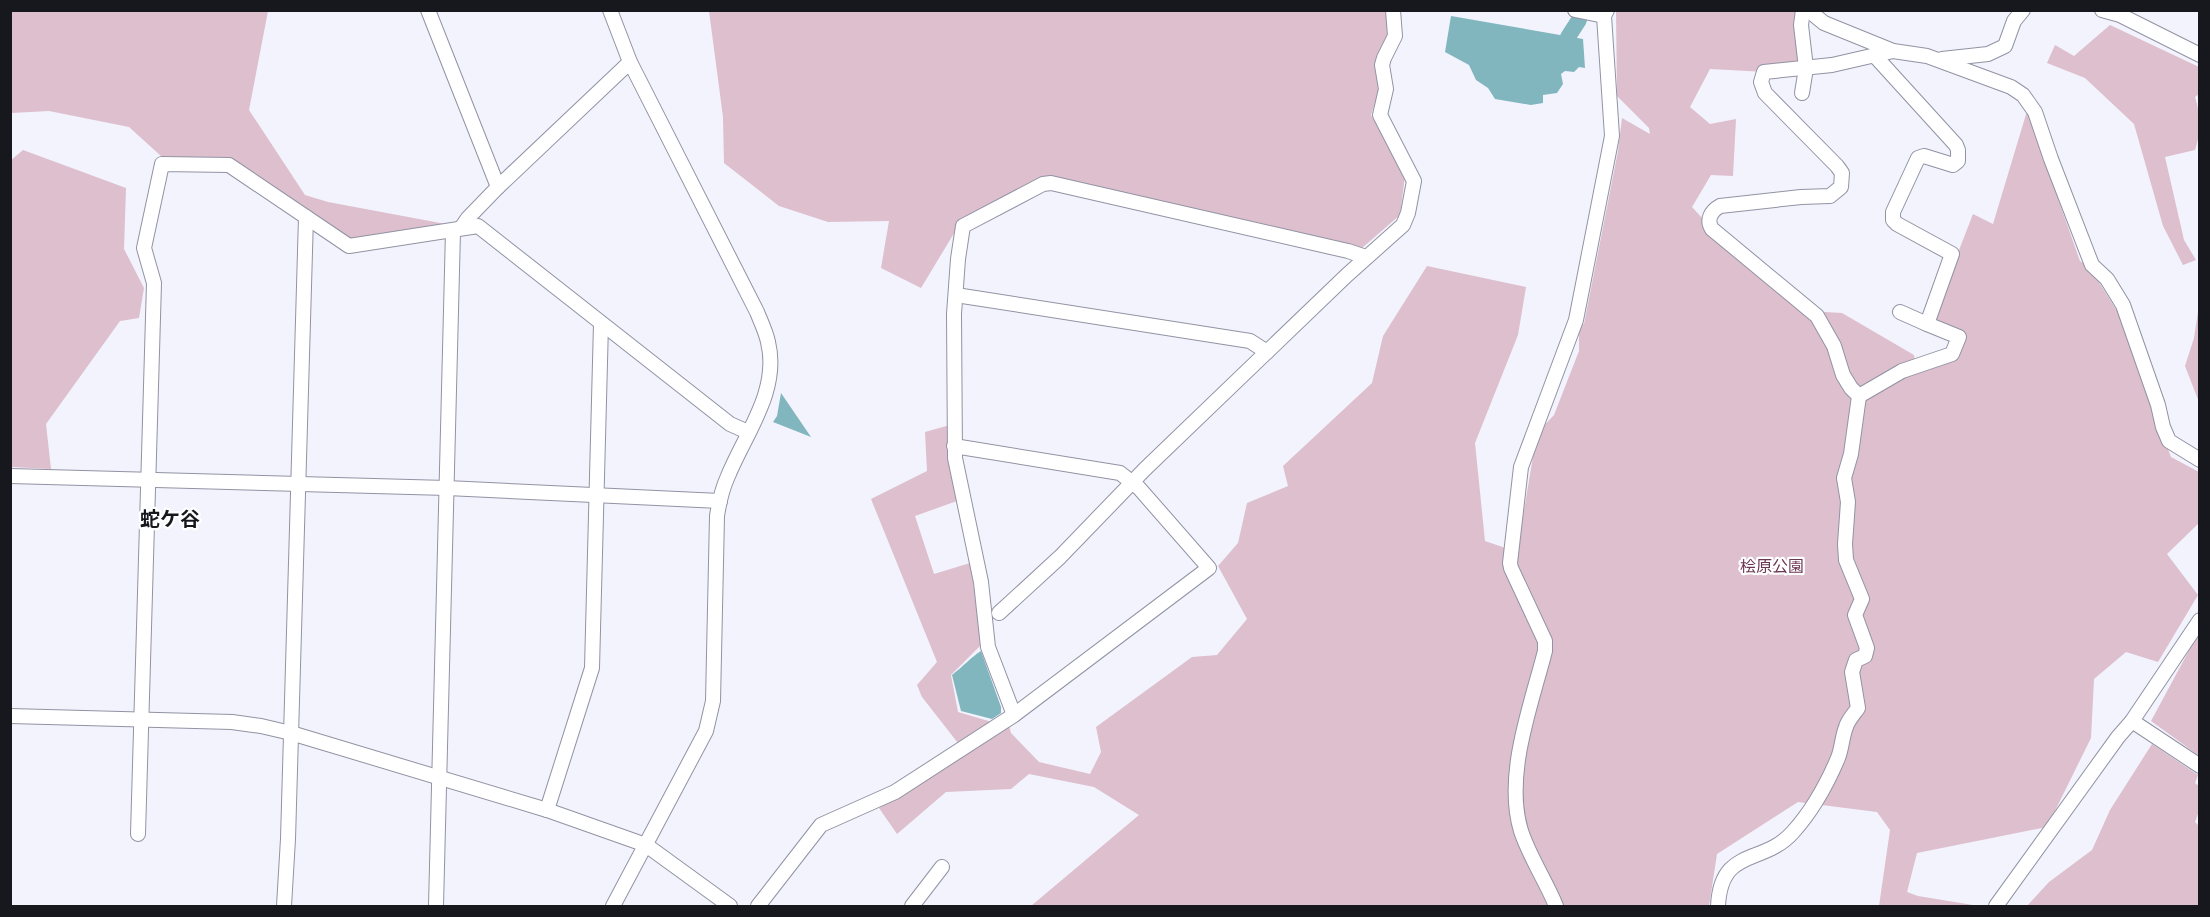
<svg xmlns="http://www.w3.org/2000/svg" width="2210" height="917" font-family="'Alegreya Sans','Noto Sans JP',sans-serif">
	<rect width="100%" height="100%" fill="#f2f3fd"/>
	<!-- green -->
	<g fill="#ddbfce">
		<polygon points="11,11 268,11 249,110 305,195 328,202 451,225 348,239 227,159 161,156 129,127 49,111 11,113"/>
		<path d="M709,11H1391C1394,45 1382,82 1371,115L1405,176L1400,215L1362,248L1054,177L962,220L921,288L881,268L889,221L828,222L779,206L724,163L723,117Z"/>
		<polygon points="1616,11 1804,11 1801,74 1710,69 1690,107 1710,124 1736,119 1733,176 1711,175 1692,207 1725,243 1808,311 1842,313 1914,355 1916,366 1952,353 1958,337 1932,320 1973,214 1993,224 2027,111 2080,261 2090,268 2124,322 2144,388 2171,457 2199,472 2199,523 2167,554 2198,595 2158,662 2126,652 2094,679 2091,738 2047,827 1917,853 1907,892 1918,896 1979,906 1879,906 1890,830 1877,812 1798,802 1717,854 1709,906 1031,906 1139,815 1094,787 1029,774 1011,789 946,792 897,834 879,808 965,752 922,697 917,685 937,662 871,499 927,471 925,432 950,425 957,501 915,516 934,574 970,563 983,643 951,675 958,712 992,722 1005,712 1011,733 1039,762 1090,774 1101,752 1096,727 1192,657 1217,655 1247,619 1218,566 1238,543 1247,503 1288,486 1283,466 1372,383 1383,336 1427,266 1526,287 1518,335 1475,443 1485,541 1517,552 1537,433 1554,415 1579,351 1579,325 1584,324 1618,151 1622,118 1650,134 1649,128 1617,96"/>
		<path d="M2110,25L2199,67V94L2195,97C2201,116 2201,132 2195,150L2165,157L2184,240L2196,260L2183,265L2163,226L2134,124L2085,78L2047,63L2055,45L2074,56Z"/>
		<polygon points="23,150 126,188 124,249 144,288 139,318 120,321 46,424 51,469 11,467 10,161"/>
		<polygon points="2199,305 2199,402 2185,366 2194,338"/>
		<polygon points="2199,632 2199,753 2198,755 2151,721"/>
		<polygon points="2152,744 2198,775 2195,783 2199,786 2199,811 2195,822 2199,826 2199,906 2027,906 2049,882 2092,850 2110,810"/>
	</g>
	<!-- water -->
	<g fill="#81b6bf">
		<polygon points="1451,16 1583,39 1585,68 1579,67 1574,72 1565,71 1561,74 1563,84 1557,93 1543,95 1543,103 1531,105 1495,99 1488,88 1476,80 1469,65 1445,52"/>
		<polygon points="781,393 811,437 773,422 777,416"/>
		<path d="M981,651L1001,707V713L992,719L961,711L952,675C960,669 975,654 981,651Z"/>
	</g>
	<g fill="none" stroke-linecap="round" stroke-linejoin="round">
		<!-- river -->
		<polyline stroke="#81b6bf" stroke-width="16" points="1568,37 1579,20"/>
		<!-- minor casing -->
		<g stroke="#9193a3" stroke-width="16">
			<g id="minor">
				<polyline points="428,10 498,187"/>
				<path d="M610,10L630,62L757,312C761,322 766,332 768,342C780,391 745,434 728,476C722,489 719,503 717,516L713,701L706,731L613,906"/>
				<polyline points="1575,10 1604,16"/>
				<polyline points="1808,10 1824,23 1893,51 1927,56 2011,87 2023,95 2035,112 2051,159 2092,265 2107,279 2123,305 2158,405 2163,427 2169,441 2200,460"/>
				<polyline points="2102,10 2120,15 2200,55"/>
				<polyline points="1875,56 1956,145 1958,150 1958,161 1953,165 1924,156 1918,158 1893,212 1893,220 1897,224 1952,254 1927,324 1900,312"/>
				<polyline points="1942,59 1988,54 2005,46 2014,21 2023,10"/>
				<polyline points="1802,93 1806,68 1801,25 1803,10"/>
				<polyline points="461,228 468,218 498,187 630,62"/>
				<polyline points="956,295 1250,341 1267,352"/>
				<polyline points="1859,396 1902,371 1952,354 1959,337 1927,324"/>
				<polyline points="10,476 447,488 720,501"/>
				<polyline points="999,613 1060,557 1145,469 1347,275 1403,225 1408,213 1414,181 1380,115 1386,89 1382,65 1384,58 1395,36 1393,10"/>
				<polyline points="1014,715 988,647 981,582 955,458 954,314 958,259 963,226 1043,184 1051,183 1348,251 1366,257"/>
				<polyline points="10,716 232,722 261,726 291,733 547,810 646,845 730,906"/>
				<polyline points="2132,721 2200,766"/>
				<polyline points="547,810 592,668 601,324"/>
				<polyline points="138,834 154,283 144,248 162,164 229,165 349,246 478,226 730,424 748,432"/>
				<polyline points="284,906 288,839 306,217"/>
				<polyline points="436,906 453,231"/>
				<polyline points="758,906 821,825 895,792 1014,715 1209,568 1139,488 1120,473 954,446"/>
				<polyline points="912,906 942,867"/>
				<path d="M1556,906C1546,881 1530,858 1521,831C1504,775 1531,706 1545,651V641L1511,568L1510,563L1521,467L1576,320L1612,136L1604,16L1607,10"/>
				<path d="M1718,906C1721,846 1763,866 1793,832C1812,811 1827,784 1838,758C1842,748 1842,737 1846,727C1848,720 1854,714 1858,708L1852,672L1856,660L1865,656L1867,648L1855,615L1862,599L1846,560L1845,544L1848,502L1844,478L1851,454L1859,396L1851,388L1843,375L1834,346L1817,316L1712,229C1706,220 1711,211 1720,206L1801,197L1830,196L1841,187L1842,173L1837,166L1765,93L1761,82L1764,72L1832,65L1893,51"/>
				<polyline points="1996,906 2118,737 2132,721 2200,620"/>
			</g>
		</g>
		<!-- minor -->
		<use href="#minor" stroke="#fff" stroke-width="14"/>
	</g>
	<g text-anchor="middle" stroke-width="4.5" stroke-linejoin="round" paint-order="stroke">
		<!-- park labels -->
		<g font-size="16" fill="#6b3554" stroke="#fff">
			<text x="1772" y="572">桧原公園</text>
		</g>
		<!-- quarter labels -->
		<g font-size="20" font-weight="bold" fill="#17181e" stroke="#fff">
			<text x="170" y="526">蛇ケ谷</text>
		</g>
	</g>
	<!-- border -->
	<rect width="2210" height="917" fill="none" stroke="#17181e" stroke-width="24"/>
</svg>
